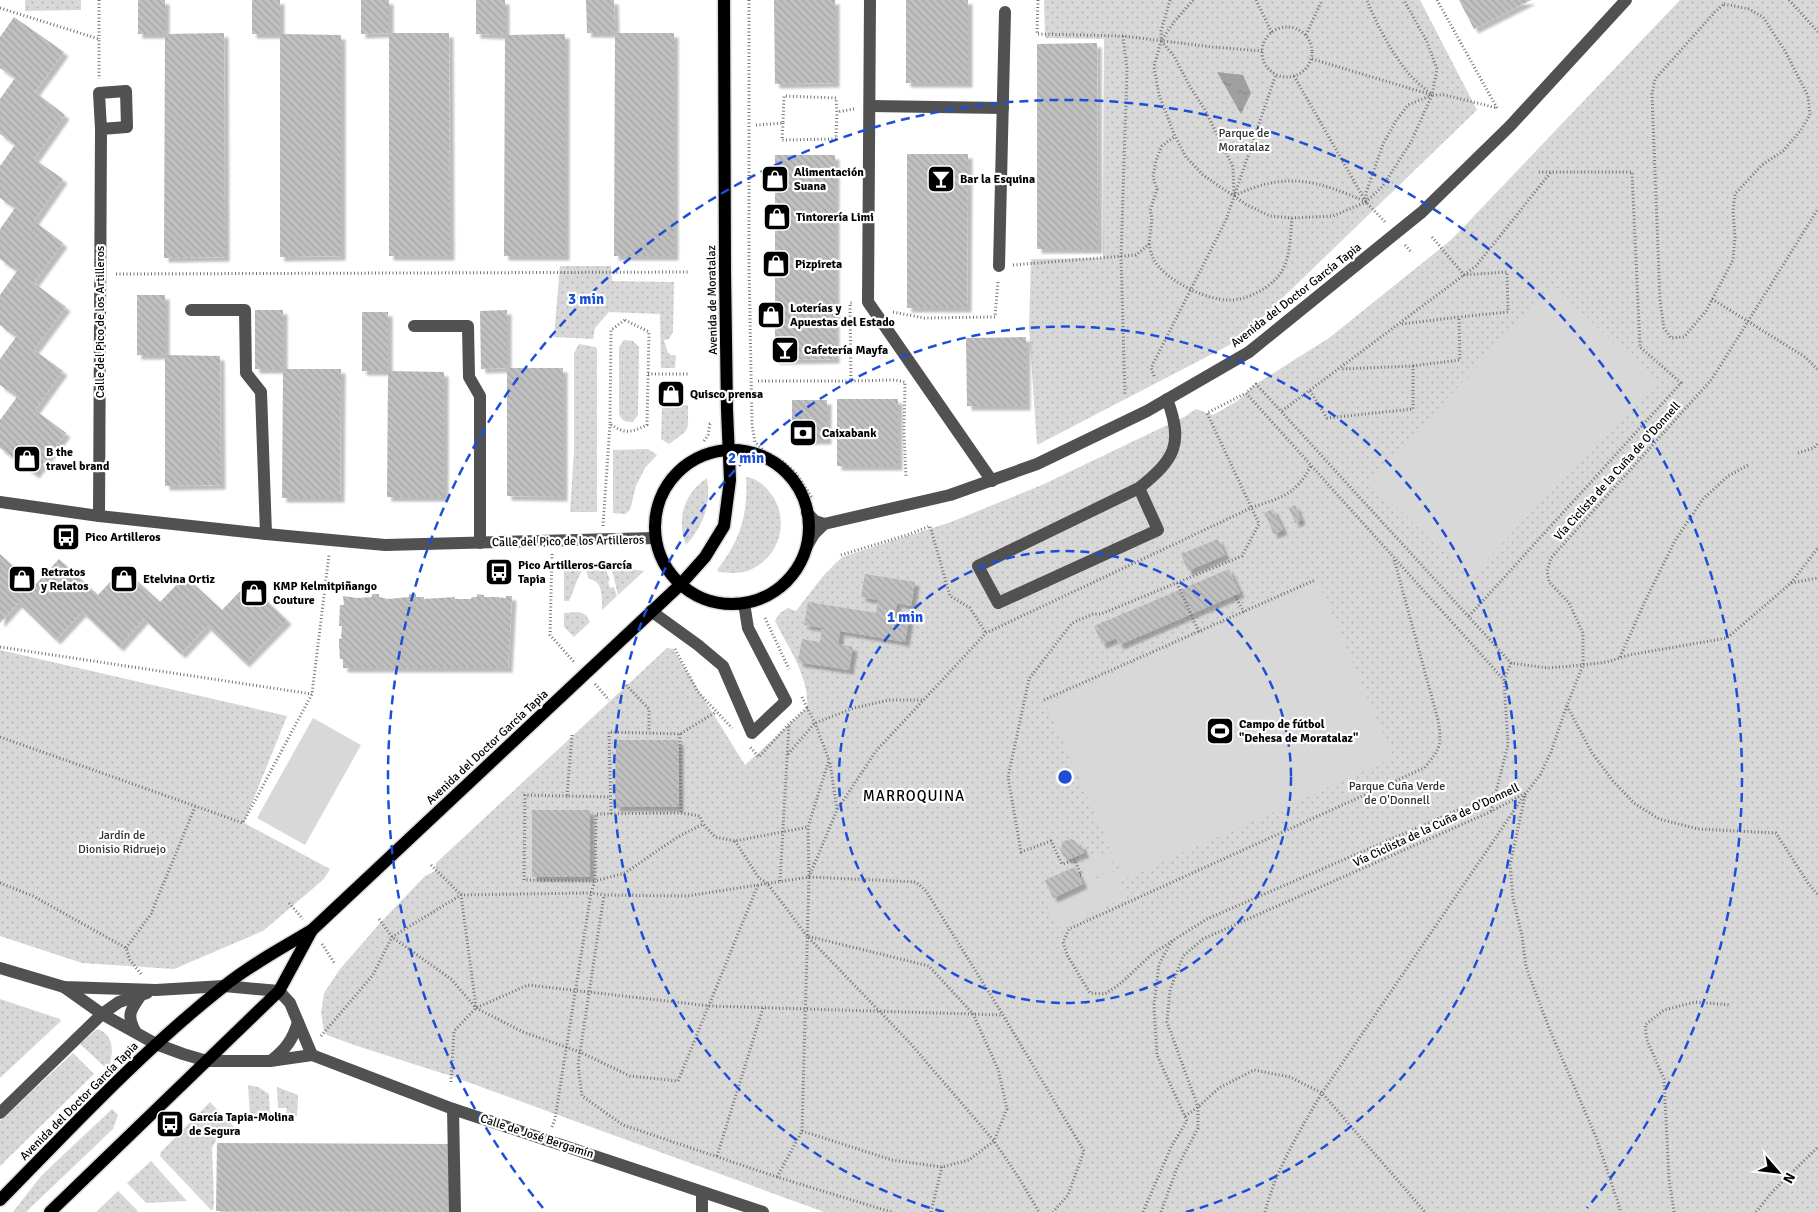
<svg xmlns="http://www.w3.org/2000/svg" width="1818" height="1212" font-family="Signika,sans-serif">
	<defs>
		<pattern id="park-dots" width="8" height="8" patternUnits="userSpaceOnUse" patternTransform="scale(1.25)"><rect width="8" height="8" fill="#d8d8d8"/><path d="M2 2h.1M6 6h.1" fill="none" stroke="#b8b8b8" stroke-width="1.8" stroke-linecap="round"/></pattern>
		<pattern id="water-ripples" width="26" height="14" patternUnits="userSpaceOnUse" patternTransform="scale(1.25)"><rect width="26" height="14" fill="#9f9f9f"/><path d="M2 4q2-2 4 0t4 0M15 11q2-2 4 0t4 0" fill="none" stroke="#878787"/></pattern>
		<pattern id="building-back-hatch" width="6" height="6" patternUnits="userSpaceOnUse" patternTransform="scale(1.25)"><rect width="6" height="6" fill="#c0c0c0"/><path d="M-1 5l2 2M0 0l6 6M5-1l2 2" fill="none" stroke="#a3a3a3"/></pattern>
		<filter id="shadow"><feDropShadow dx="4.5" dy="4.5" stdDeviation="1" flood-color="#0004"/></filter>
	</defs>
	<rect width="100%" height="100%" fill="#fff"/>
	<!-- park -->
	<g fill="url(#park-dots)">
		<polygon points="25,0 81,0 81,10 25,11"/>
		<polygon points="1044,0 1420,0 1477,110 1239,340 1037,445 1029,328 1031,259 1103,258 1104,39 1045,38"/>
		<path d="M1680,0H1818V1212H824L451,1076L354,1045L327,1035L324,1031L321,1013L324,993L340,969L381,922L425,876L435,871L436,863L667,648L673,649L745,765L807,708C810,678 788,647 775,621L780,613L788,608L796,611L823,576L842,557L951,522L1042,485L1184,417L1196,409L1213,415L1237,401L1256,384L1329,338L1451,240Z"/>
		<polygon points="560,266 611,266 612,281 674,282 673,332 669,339 664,340 668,353 670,353 670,355 676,355 675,368 661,368 660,314 609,312 595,328 593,339 554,337"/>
		<path d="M624,340L633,341L639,347L638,415L633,422C625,422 622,421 619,414V347Z"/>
		<polygon points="579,344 596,347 597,350 597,512 570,512 574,452 574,353"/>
		<path d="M662,405H688C688,433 691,428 669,444L661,439Z"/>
		<polygon points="648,449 657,455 645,468 636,486 630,510 625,514 613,513 613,450"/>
		<path d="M746,477C755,478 762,483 768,490C791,516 782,556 750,570C740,574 730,573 719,572L717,570C741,539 748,515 746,477Z"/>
		<path d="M707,478C711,504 704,525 686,545C676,518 684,494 707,478Z"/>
		<polygon points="611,566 644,571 618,595"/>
		<path d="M606,570L610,580L608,582L610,588L614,587L617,596L602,610C602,599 604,581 589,579L586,571Z"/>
		<path d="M564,571H582C576,580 574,591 569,601H564Z"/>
		<polygon points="579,612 586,615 590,622 574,637 564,627 564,613"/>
		<polygon points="0,650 287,716 244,823 330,869 324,879 263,931 174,969 82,963 0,936"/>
		<polygon points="0,999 60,1019 61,1021 0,1078"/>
		<path d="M97,1029C116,1035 113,1055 108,1070L80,1044Z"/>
		<polygon points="73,1053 94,1074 0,1166 0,1121"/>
		<polygon points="248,1085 258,1087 269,1094 270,1115 250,1116"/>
		<polygon points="277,1087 298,1095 297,1116 286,1116 287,1108 278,1108"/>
		<polygon points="210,1102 236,1129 227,1129 218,1137 212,1148 214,1203 213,1210 211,1210 160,1156 161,1152"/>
		<polygon points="112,1109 118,1115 113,1129 26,1212 13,1212 41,1176"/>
		<polygon points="151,1161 187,1201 146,1203 128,1184 127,1183"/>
		<polygon points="118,1191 138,1211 137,1212 96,1212"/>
	</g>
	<!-- pitch -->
	<g fill="#d8d8d8">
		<polygon points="1554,286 1655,382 1470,577 1369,481"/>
		<polygon points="1318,581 1393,758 1124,879 1046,704"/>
		<polygon points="313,718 361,745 305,845 257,818"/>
		<polygon points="1108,852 1115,868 1087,880 1080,864"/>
		<polygon points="1116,871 1126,896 1056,928 1045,899"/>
	</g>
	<!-- water -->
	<polygon fill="url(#water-ripples)" points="1217,72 1243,75 1251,93 1241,114"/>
	<!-- building -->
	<g fill="url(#building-back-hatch)" filter="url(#shadow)">
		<polygon points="138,0 165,0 165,34 224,33 225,257 164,258 165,34 138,34"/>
		<rect x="252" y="0" width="28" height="34"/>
		<polygon points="361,0 389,0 389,33 361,34"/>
		<polygon points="476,0 505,0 505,35 476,34"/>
		<polygon points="586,0 614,0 615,33 674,33 674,256 614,256 615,33 587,33"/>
		<polygon points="774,0 835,0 835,83 775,84"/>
		<rect x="906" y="0" width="62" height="83"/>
		<polygon points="1459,0 1531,0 1474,29"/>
		<polygon points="14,17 64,52 35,92 65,115 34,159 63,179 34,221 63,243 34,283 66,307 34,350 63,371 35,410 66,433 35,474 0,448 0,420 17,397 0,385 0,359 16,337 0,325 0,295 17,271 0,259 0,229 15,208 0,198 0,166 15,145 0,134 0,99 15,78 0,68 0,37"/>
		<polygon points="389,33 449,33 450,256 389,256"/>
		<polygon points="280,34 341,35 341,256 280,257"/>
		<polygon points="565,34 565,256 504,256 505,35"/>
		<polygon points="1097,43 1098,249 1037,249 1037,44"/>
		<polygon points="907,154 968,154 967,308 907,308"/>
		<polygon points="775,155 835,155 835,359 775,360"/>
		<rect x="137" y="295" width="28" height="60"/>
		<rect x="255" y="310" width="28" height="59"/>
		<polygon points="507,310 507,368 481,369 480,311"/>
		<rect x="362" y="312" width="26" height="59"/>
		<polygon points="1026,337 1026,406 967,406 966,338"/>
		<polygon points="165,355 220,356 221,485 165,486"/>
		<polygon points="507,368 563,368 563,497 507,496"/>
		<polygon points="283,369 341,369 340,498 282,498"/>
		<polygon points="388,371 444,372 444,497 387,497"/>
		<rect x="837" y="399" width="61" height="67"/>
		<rect x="792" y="400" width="35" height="40"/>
		<polygon points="1295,505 1301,520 1295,523 1289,508"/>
		<polygon points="1273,509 1283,530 1274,534 1264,513"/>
		<polygon points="1218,539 1225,555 1188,571 1181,554"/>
		<polygon points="0,554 34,586 59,559 98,595 123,568 160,602 185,576 222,610 248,583 287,620 245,663 207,626 181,654 144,619 119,647 82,612 56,640 18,603 0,623"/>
		<polygon points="1229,569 1240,593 1119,645 1116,638 1102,644 1094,626"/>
		<polygon points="865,574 915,582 911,606 897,603 895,616 909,619 905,642 840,631 838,644 853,647 849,670 798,662 802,639 820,642 822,628 804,625 808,602 876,613 878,600 861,597"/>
		<polygon points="372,594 379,594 379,597 388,599 409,597 409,594 416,594 416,597 424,597 424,599 455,597 455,599 471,599 472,597 477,597 477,594 484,595 484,597 499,597 501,599 501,597 504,598 506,598 506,596 512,596 508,668 343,668 343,659 340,659 339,645 339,639 342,638 342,637 341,637 342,626 339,626 340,605 344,605 343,596 358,598 372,597"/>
		<polygon points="616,740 679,740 679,807 615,807"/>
		<rect x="532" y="810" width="58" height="67"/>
		<polygon points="1071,839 1075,841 1078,846 1081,844 1084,853 1069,859 1063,856 1060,849 1064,841"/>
		<polygon points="1075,867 1083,884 1053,898 1045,880"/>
		<polygon points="217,1143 451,1144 450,1212 216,1211"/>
	</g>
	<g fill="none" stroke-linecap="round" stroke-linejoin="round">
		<!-- major casing -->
		<g stroke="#dbdbdb" stroke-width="15">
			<g id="major">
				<circle cx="732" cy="527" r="77"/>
				<path d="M0,1200C72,1127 142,1051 223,987C250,965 282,948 312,930L680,585L705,557L724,526L730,480L727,410L725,272L724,0"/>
				<polyline points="50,1212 279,991 312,930"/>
			</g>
		</g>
		<!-- path -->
		<g stroke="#737373" stroke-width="3" stroke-dasharray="1 2.5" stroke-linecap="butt">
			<polyline points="99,0 99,39"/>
			<polyline points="749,0 749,267 752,425 755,442 764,451 782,461 795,472 813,499"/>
			<polyline points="1038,0 1037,34 1123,36 1213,47 1262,51"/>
			<polyline points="1170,0 1161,31 1161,41 1154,67 1159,95 1175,136 1186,157 1203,175 1247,205 1270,216 1292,218 1333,216 1366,202 1382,187 1411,142 1432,95 1437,69 1427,42 1404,0"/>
			<path d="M1193,0L1174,22L1161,41L1174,56L1189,85L1205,110L1233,167L1234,196C1285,171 1317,180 1366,202V193L1383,144L1396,121L1408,105L1432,95C1424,88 1415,81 1408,73C1392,53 1376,24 1367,0"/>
			<polyline points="1256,0 1272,33"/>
			<polyline points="1437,0 1497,108"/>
			<polyline points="1789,0 1818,32"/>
			<polygon points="1724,4 1749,9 1763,17 1785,51 1808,96 1810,115 1801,130 1783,151 1762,165 1735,194 1733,211 1735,237 1733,260 1706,311 1684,337 1671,338 1664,328 1660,301 1652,94 1655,79 1715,12"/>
			<polyline points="0,8 99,39 99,79"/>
			<circle cx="1287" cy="52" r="25"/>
			<polyline points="1306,35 1322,0"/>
			<polyline points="1123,36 1127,69 1121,257 1125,394"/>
			<polyline points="1312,59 1432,95 1445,95 1497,108"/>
			<polyline points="1294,76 1366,202 1386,223"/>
			<polyline points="783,123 782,140 836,139 837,112"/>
			<polyline points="756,125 783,123 784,96 836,98 837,112 854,109"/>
			<polyline points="1432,237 1464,275 1507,272 1508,312 1459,317"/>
			<path d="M1149,244C1150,248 1151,254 1153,258C1163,279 1205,300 1228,300C1244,301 1264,291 1276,279C1291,263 1290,239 1292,218"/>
			<polyline points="1405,245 1412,253"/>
			<polyline points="1013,265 1136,255 1149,244 1152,218 1150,211 1157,189 1153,177 1156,160 1162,146 1175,136"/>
			<polyline points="116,274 689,272"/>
			<polyline points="1712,299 1805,357 1818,370"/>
			<polyline points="893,312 924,318 995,317 998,281"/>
			<path d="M625,320L649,332L647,425C630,433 625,434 610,424L611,330Z"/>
			<polyline points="1402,324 1459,317 1460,360 1413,366"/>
			<polyline points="648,374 690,374"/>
			<polyline points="1154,376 1151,368 1226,220 1276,74"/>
			<polyline points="758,381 851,381 850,303 854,303"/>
			<polyline points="851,381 895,380 905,382 904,431 906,477"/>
			<polyline points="1310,391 1327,418 1413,409 1413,366 1341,369"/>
			<polyline points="1282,411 1476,266 1551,172"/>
			<polyline points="704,441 708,435 710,424 712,424"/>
			<polyline points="1798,453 1814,448 1818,443"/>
			<polyline points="603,526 610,424"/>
			<polyline points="552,554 550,635 575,663"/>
			<polyline points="841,555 907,535 930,526 950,596 970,608 986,633"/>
			<polyline points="1177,583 1199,632"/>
			<polyline points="1791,583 1818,548"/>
			<polyline points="1235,596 1244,612"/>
			<polyline points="1469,616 1681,383 1640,347 1632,172 1538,172"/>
			<polyline points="765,618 789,669"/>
			<polyline points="0,647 312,694"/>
			<polyline points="675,649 698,692 732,728"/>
			<polyline points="1620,657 1647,597 1676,539 1703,499 1728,476 1750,464"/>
			<polyline points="1504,680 1511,663"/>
			<polyline points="595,684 609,700"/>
			<polyline points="626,685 649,709 649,732"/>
			<polyline points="802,697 807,708"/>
			<polyline points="1044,700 1315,580"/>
			<polyline points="1567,706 1592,753 1613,781 1634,803 1659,819 1698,829 1776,833 1808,883 1818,895"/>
			<polyline points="680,734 681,813"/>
			<polyline points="572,735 567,796 611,797"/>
			<polyline points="0,737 243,823 312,694 329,555"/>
			<polyline points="788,754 815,723 854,708 889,700 924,700"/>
			<polyline points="830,763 837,809"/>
			<polyline points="567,796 525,795 524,880 595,881 596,814 681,813 700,816 703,824"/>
			<polyline points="1525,796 1510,865 1513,898 1522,936 1526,967 1549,1028 1596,1137 1621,1212"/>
			<polyline points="1491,811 1508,745 1504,680 1246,393 1256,384 1511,663 1548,668 1583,665 1607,662 1629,655 1727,638 1791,583 1818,578"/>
			<polyline points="611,814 609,732 680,734 716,712"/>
			<polyline points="735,841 759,878 767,883 807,936 910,1043 994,1141 1019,1178 1039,1212"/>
			<polyline points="431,865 461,895 476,1007"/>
			<polyline points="1080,875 1081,875 1075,860 1062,864 1051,841 1021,852 1008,777 1029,679 1072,623 1093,614 1101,614 1242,556 1259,524 1207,413 1246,393"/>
			<path d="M809,877L837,810L876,751L986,633L1253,507C1283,497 1295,495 1311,466"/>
			<polyline points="780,881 789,724"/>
			<polyline points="0,883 33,896 126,948 130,960 142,975"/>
			<polyline points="289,903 303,919"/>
			<polyline points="379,919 392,937 451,979 476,1008 523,1032 580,1052 630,1076 678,1081 758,885"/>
			<path d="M1172,941L1151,955L1120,984L1105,994L1090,993L1067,955L1063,942L1069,929L1424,768C1441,748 1442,745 1438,720L1394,559"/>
			<polyline points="322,944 335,964"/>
			<polyline points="126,948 151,914 195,807"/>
			<polyline points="321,1036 373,975 392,937 461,895 591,893 604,895"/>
			<polyline points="451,1082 454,1031 476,1008 528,985 710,1006 1002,1015"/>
			<polyline points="1185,1116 1198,1107 1219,1088 1254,1070 1290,1077 1322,1093 1425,1212"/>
			<polyline points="552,1127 555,1119 591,893 595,881 625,873 676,838 703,824 715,837 735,841 808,827 829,760 815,723 807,708 789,724 759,757 750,747"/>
			<polyline points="802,1131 892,1160 942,1167 969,1160 994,1141 1007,1109 998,1069 973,1014 929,966 807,936"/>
			<polyline points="717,1156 763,1008"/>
			<polyline points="777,1177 802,1131 809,877 808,827"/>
			<polyline points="891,1212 777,1177 623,1125 582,1096 578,1065 604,895 687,896 809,877 916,882 926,891 1003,1015 1084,1151 1068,1195 1053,1212"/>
			<polyline points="931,1212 942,1167"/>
			<polyline points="1143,1212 1172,1145 1187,1121 1157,1055 1154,1006 1159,964 1172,941 1207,919 1495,794"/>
			<polyline points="1161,1212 1177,1168 1198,1128 1198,1107 1167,1022 1170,990 1183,956 1203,939 1490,812 1526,793 1540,775 1551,752 1567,705 1583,665 1583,633 1569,603 1549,582 1547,571 1551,558 1712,379 1818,209"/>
			<path d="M1265,1212C1276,1169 1300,1130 1322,1093L1526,793"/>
			<polyline points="1674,1212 1669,1179 1664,1079 1647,1040 1645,1025 1664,1010 1695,1002 1731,1005"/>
			<polyline points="1756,1212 1773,1191 1818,1147"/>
		</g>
		<!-- minor -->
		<g stroke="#515151" stroke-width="12">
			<polyline points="870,0 868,302 992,481"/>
			<polyline points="870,106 1003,108"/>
			<polyline points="999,266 1005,12"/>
			<polyline points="191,310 245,310 246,373 261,392 266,534"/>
			<polyline points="414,326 468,326 469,377 480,396 480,543"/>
			<path d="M1139,488L1158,530L998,603L978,566L1139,488C1175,459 1184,444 1167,399"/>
			<polyline points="0,502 99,516 266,534 385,545 655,538"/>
			<polyline points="807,513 815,521 824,524 950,495 1037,464 1147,411 1249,352 1422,212 1510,126 1626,0"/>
			<polyline points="99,516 101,129 99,93 126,91 127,127 101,129"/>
			<polyline points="807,546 814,534 824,524"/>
			<polyline points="651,611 698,645 723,666 752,733 786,701 748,628 744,603"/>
			<polyline points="0,968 64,987 156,990 224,986 279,991 290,1003 312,1055"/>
			<polyline points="64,987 102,1014 156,1044 183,1054 207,1061 270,1061 312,1055 453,1109 763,1212"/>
			<path d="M135,1031C126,1014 131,1010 141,995"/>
			<path d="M272,1060C286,1049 293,1039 298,1022"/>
			<polyline points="453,1109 455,1212"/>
			<polyline points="0,1113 102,1014 119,1002 147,993"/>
			<polyline points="702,1212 702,1192"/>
		</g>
		<!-- major -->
		<use href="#major" stroke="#000" stroke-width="12"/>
	</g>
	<!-- distance rings -->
	<g fill="none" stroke="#1d4ed8" stroke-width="2.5" stroke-dasharray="9 6">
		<circle cx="1065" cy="777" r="226"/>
		<path d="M944 1212A451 451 0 1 1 1186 1212"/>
		<path d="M543 1208A677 677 0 1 1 1587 1208"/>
	</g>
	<!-- icons -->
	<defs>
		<g id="shop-square" transform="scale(1.4375)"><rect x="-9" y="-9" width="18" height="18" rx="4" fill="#000" stroke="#fff"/><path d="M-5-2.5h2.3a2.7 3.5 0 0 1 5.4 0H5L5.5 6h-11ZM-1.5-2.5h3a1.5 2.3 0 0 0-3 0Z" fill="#fff"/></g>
		<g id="bar-square" transform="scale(1.4375)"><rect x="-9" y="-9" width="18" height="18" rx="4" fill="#000" stroke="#fff"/><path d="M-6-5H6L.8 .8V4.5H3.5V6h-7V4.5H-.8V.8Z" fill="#fff"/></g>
		<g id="bank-square" transform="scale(1.4375)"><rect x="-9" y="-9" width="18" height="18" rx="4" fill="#000" stroke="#fff"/><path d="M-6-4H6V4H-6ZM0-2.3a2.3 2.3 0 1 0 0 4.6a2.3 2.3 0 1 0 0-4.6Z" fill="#fff"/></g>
		<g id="bus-square" transform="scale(1.4375)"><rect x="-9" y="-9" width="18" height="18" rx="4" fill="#000" stroke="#fff"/><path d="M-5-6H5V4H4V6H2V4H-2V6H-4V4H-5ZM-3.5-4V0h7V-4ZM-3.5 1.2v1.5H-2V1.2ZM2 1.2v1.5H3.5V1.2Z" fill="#fff"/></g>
		<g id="stadium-square" transform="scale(1.4375)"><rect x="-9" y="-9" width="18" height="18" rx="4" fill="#000" stroke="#fff"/><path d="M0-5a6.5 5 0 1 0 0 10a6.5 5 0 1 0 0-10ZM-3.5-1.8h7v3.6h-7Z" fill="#fff"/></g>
	</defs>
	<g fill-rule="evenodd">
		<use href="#shop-square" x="775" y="179"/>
		<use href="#bar-square" x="941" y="179"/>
		<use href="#shop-square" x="777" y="217"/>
		<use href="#shop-square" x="776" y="264"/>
		<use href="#shop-square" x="771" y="315"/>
		<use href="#bar-square" x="785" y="350"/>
		<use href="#shop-square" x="671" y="394"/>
		<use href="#bank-square" x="803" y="433"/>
		<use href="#shop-square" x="27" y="459"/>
		<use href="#bus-square" x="66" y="537"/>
		<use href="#bus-square" x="499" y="572"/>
		<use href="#shop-square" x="22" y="579"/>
		<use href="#shop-square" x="124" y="579"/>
		<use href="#shop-square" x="254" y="593"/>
		<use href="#stadium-square" x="1220" y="731"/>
		<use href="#bus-square" x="170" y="1124"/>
	</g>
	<g text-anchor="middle" stroke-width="4.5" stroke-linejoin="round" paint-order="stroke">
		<!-- park labels -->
		<g font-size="12" fill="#2f2f2f" stroke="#fff">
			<text x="1244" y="137">Parque de<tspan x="1244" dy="14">Moratalaz</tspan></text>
			<text x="1397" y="790">Parque Cuña Verde<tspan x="1397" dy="14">de O'Donnell</tspan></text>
			<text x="122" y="839">Jardín de<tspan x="122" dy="14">Dionisio Ridruejo</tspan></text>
		</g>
		<!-- poi labels -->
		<g font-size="12" font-weight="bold" fill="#000" stroke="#fff" text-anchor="start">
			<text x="794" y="176">Alimentación<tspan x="794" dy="14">Suana</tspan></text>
			<text x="960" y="183">Bar la Esquina</text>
			<text x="796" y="221">Tintorería Limi</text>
			<text x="795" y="268">Pizpireta</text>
			<text x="790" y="312">Loterías y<tspan x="790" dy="14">Apuestas del Estado</tspan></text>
			<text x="804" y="354">Cafetería Mayfa</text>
			<text x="690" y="398">Quisco prensa</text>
			<text x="822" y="437">Caixabank</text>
			<text x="46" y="456">B the<tspan x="46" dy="14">travel brand</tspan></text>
			<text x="85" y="541">Pico Artilleros</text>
			<text x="518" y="569">Pico Artilleros-García<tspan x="518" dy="14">Tapia</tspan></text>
			<text x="41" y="576">Retratos<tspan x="41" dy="14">y Relatos</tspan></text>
			<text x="143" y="583">Etelvina Ortiz</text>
			<text x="273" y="590">KMP Kelmitpiñango<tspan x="273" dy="14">Couture</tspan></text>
			<text x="1239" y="728">Campo de fútbol<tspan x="1239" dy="14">"Dehesa de Moratalaz"</tspan></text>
			<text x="189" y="1121">García Tapia-Molina<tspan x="189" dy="14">de Segura</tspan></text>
		</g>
		<!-- street labels -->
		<g font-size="12" fill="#000" stroke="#fff">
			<text transform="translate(1296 295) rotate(-38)" y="4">Avenida del Doctor García Tapia</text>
			<text transform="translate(712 300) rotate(-91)" y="4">Avenida de Moratalaz</text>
			<text transform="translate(100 322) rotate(-90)" y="4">Calle del Pico de los Artilleros</text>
			<text transform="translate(1617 471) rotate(-48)" y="4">Vía Ciclista de la Cuña de O'Donnell</text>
			<text transform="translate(568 541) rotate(-1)" y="4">Calle del Pico de los Artilleros</text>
			<text transform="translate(487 747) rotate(-43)" y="4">Avenida del Doctor García Tapia</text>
			<text transform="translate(1436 825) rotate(-25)" y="4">Vía Ciclista de la Cuña de O'Donnell</text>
			<text transform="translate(79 1101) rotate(-45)" y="4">Avenida del Doctor García Tapia</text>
			<text transform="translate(537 1136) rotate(18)" y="4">Calle de José Bergamín</text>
		</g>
		<!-- quarter labels -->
		<g font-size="15" letter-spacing="1" fill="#000" stroke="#fff">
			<text x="914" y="801">MARROQUINA</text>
		</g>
	</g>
	<circle cx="1065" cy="777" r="8" fill="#1d4ed8" stroke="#fff" stroke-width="2.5"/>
	<g font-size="15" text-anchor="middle" font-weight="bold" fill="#1d4ed8" stroke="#fff" stroke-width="4.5" stroke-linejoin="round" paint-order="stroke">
		<text x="586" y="304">3 min</text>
		<text x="746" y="463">2 min</text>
		<text x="905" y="622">1 min</text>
	</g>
	<!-- north arrow -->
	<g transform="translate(1778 1172) rotate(118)" stroke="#ffffff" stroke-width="4" paint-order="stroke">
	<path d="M0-4L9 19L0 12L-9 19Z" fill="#000000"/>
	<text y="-8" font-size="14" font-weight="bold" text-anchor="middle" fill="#000000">N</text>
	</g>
</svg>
